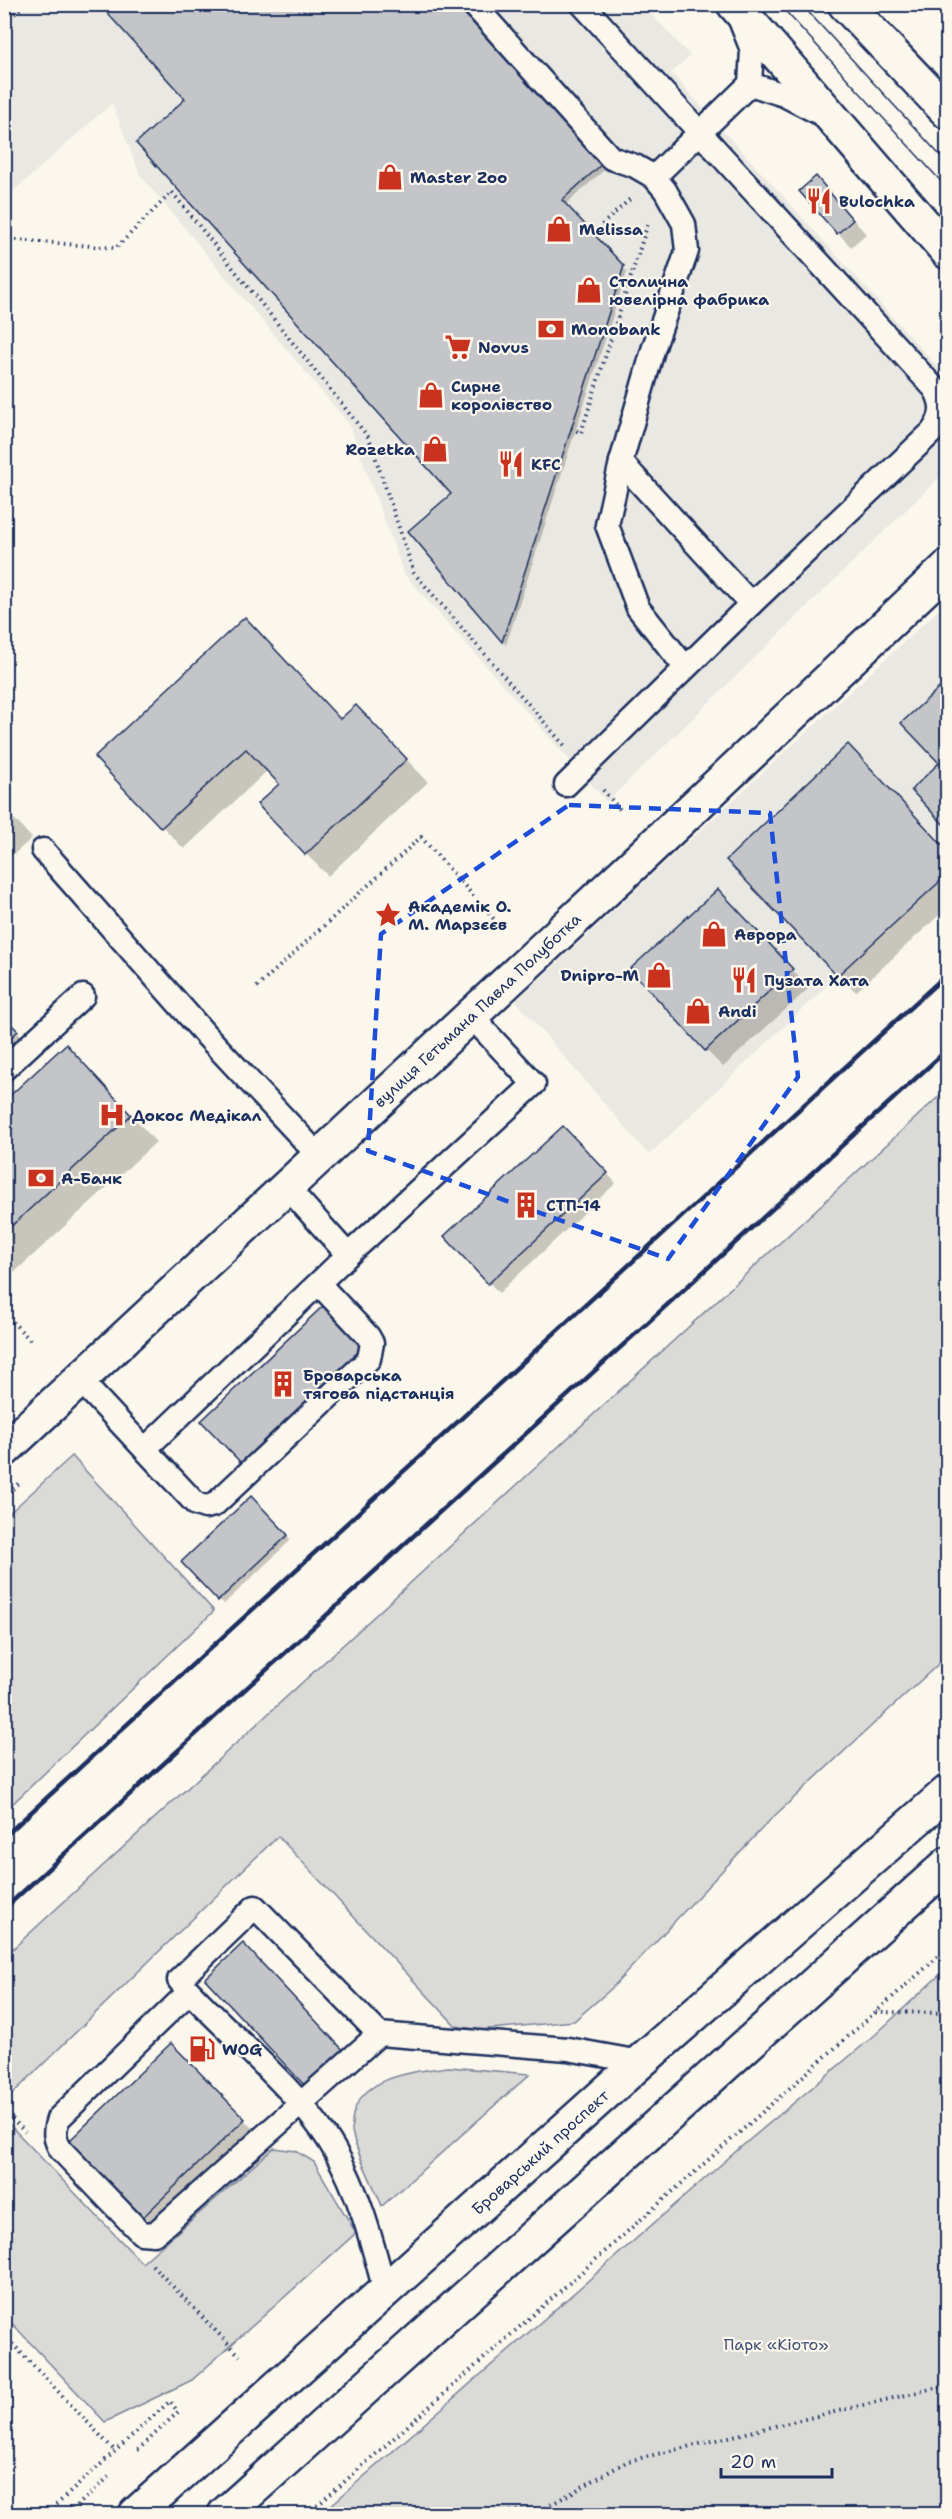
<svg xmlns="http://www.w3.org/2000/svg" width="952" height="2519" font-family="'Shantell Sans',sans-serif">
	<rect width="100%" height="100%" fill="#fbf7ec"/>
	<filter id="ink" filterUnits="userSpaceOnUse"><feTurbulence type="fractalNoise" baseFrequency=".0167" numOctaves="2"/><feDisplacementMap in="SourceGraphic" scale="12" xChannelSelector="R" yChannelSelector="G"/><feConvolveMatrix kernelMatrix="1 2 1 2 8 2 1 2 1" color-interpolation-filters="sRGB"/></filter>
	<g filter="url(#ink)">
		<!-- built -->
		<g fill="#eae8e2">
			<polygon points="5,5 643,5 690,56 671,73 947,377 947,470 607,802 404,574 349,424 140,175 112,103 5,199"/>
			<polygon points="947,602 947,877 837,976 649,1155 516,1001"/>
		</g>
		<!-- green -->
		<g fill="#dadad7" stroke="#7a849a" stroke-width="1.5">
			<polygon points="947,1089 947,1656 770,1820 612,1988 574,2021 479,2030 456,2026 278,1836 5,2101 5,1956"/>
			<polygon points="72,1456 214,1611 5,1811 5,1517"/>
			<polygon points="947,1968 947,2514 321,2514 741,2147 875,2035"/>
			<path d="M449,2067L530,2074L382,2206C376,2190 352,2145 352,2129C349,2077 412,2072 449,2067Z"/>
			<polygon points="5,2120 142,2263 274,2148 296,2151 314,2162 356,2233 192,2380 105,2422 5,2316"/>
		</g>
		<!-- shadow -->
		<g fill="#0003">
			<polygon points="455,4 604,170 565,205 627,272 506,645 410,531 454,495"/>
			<polygon points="829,192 866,234 851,247 838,233"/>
			<polygon points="267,641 341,720 378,729 428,782 328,876 306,854 281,784 268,770 184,849 162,826"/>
			<polygon points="4,808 32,838 4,863"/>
			<polygon points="948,852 948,907 856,992 728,860"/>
			<polygon points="735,908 809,988 723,1067 706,1050"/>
			<polygon points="4,1018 26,1042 4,1062"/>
			<polygon points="92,1072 156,1142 4,1282 4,1103"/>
			<polygon points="573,1137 616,1183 499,1293 446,1237"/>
			<polygon points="251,1498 291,1540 224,1604 184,1562"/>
			<polygon points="171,2045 258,2134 158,2230 71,2141"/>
		</g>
		<!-- building -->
		<g fill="#c3c5c9" stroke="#1b2f5e" stroke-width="1.5">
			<polygon points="99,4 456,4 601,165 562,200 624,266 502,642 408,531 451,494 136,143 185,99"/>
			<polygon points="816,176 853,220 837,234 799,191"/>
			<polygon points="245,617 340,719 356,705 407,759 305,855 257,804 279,784 246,749 161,828 94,757"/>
			<polygon points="948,680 948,829 911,790 939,763 901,723"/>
			<polygon points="848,744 948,851 948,874 837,976 726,860"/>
			<polygon points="718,889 793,969 705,1051 630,969"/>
			<polygon points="4,1017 18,1031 4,1044"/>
			<polygon points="66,1044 131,1115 4,1233 4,1101"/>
			<polygon points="563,1126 608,1173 488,1284 444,1236"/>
			<polygon points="324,1305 365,1347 242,1464 201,1421"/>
			<polygon points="251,1496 288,1535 218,1601 181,1562"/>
			<polygon points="243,1943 344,2051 306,2087 205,1979"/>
			<polygon points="171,2043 245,2119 143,2217 69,2141"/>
		</g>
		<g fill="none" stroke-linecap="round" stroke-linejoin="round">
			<!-- lane casing -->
			<g stroke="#1b2f5e" stroke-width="27">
				<g id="lane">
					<polyline points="473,4 611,158 635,166 654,177 665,190 684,224 687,251 653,350 621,462 607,525 638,608 685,667"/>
					<polyline points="750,84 784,95 823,115"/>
					<polyline points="654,177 750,84 752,50 740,20"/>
					<polyline points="621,462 751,604"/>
					<path d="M566,785L751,604L932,432C943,417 944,405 935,389L582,4"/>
					<polyline points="43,850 205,1034 320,1157"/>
					<polyline points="4,1069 83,996"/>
					<polyline points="287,1187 348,1255 534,1084 471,1016"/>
					<polyline points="80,1380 196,1504 205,1507 214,1505 369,1359 372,1343 368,1336 319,1284"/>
					<polyline points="145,1449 348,1255"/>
					<path d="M189,1992L58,2119C54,2131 54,2139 61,2150L141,2233L154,2234L160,2229L379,2034"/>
					<path d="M385,2291C372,2242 360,2194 334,2149C300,2090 226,2033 179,1980L255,1907L379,2034L568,2049L640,2062"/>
				</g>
			</g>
			<!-- street casing -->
			<g stroke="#1b2f5e" stroke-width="38">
				<polyline id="street" points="4,1450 636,862 948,567"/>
			</g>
			<!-- highway casing -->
			<g stroke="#1b2f5e" stroke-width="38">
				<g id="highway">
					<polyline points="734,4 948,252"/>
					<polyline points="845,4 948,112"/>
					<polyline points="136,2514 640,2062 948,1792"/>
					<polyline points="225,2514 948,1864"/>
				</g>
			</g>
			<!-- path -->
			<g stroke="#1b2f5e" stroke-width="4" stroke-dasharray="1.5 4.5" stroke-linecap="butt">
				<polyline points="10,18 25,4"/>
				<polyline points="593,233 630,199"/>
				<polyline points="4,239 116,248 172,192 369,438 414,573 565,746"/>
				<polyline points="571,428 581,433 648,223"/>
				<polyline points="603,790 622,812"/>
				<polyline points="257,987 421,837 501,927"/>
				<polyline points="4,1313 32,1342"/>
				<polyline points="4,1497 19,1483"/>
				<polyline points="876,2012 948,2013"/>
				<polyline points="4,2110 25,2132"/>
				<polyline points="152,2265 240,2356"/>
				<polyline points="4,2335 115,2451"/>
				<polyline points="60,2514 54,2507 170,2401 178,2412 137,2451"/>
				<polyline points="68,2514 109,2477"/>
				<polyline points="308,2514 948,1948"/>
				<polyline points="480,2514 543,2509 628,2461 948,2385"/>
			</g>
			<!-- lane -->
			<use href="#lane" stroke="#fbf7ec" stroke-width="22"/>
			<!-- street -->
			<use href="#street" stroke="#fbf7ec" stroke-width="33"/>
			<!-- highway -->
			<use href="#highway" stroke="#fbf7ec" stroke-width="33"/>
			<!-- tram -->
			<g stroke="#1b2f5e" stroke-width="1.5">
				<polyline points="779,4 948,189"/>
				<polyline points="801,4 948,164"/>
			</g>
			<!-- rail -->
			<g stroke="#1b2f5e" stroke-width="4.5">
				<polyline points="4,1837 948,973"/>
				<polyline points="4,1909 948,1049"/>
			</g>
		</g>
	</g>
	<!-- marked area -->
	<path fill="none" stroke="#1d4ed8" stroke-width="4.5" stroke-dasharray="12 8" stroke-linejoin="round" d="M569,805L770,813L798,1077L668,1259L368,1151L381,934Z"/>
	<!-- icons -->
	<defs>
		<g id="shop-bare" transform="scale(2.07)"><path d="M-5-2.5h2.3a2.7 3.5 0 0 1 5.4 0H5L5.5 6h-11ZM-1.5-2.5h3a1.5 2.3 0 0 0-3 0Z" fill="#c8321e" stroke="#fbf7ec" stroke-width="2.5" paint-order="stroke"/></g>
		<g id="restaurant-bare" transform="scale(2.07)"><path d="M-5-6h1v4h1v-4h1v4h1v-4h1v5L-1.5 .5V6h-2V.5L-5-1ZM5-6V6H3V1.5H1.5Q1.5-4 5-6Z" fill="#c8321e" stroke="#fbf7ec" stroke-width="2.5" paint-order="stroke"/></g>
		<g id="bank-bare" transform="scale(2.07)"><path d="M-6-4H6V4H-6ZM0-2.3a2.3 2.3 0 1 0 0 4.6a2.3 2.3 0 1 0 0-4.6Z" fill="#c8321e" stroke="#fbf7ec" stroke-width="2.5" paint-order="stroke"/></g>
		<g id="supermarket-bare" transform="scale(2.07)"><path d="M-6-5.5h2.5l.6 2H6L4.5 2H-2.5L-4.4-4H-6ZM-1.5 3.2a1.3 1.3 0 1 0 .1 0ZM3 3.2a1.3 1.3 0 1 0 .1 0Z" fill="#c8321e" stroke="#fbf7ec" stroke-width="2.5" paint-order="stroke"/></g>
		<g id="sight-bare" transform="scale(2.07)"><path d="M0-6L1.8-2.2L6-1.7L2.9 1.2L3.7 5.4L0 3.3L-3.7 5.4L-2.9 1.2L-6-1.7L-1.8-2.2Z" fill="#c8321e" stroke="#fbf7ec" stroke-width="2.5" paint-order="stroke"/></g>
		<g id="hospital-bare" transform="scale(2.07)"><path d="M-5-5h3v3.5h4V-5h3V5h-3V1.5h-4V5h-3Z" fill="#c8321e" stroke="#fbf7ec" stroke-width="2.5" paint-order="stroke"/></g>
		<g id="building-bare" transform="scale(2.07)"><path d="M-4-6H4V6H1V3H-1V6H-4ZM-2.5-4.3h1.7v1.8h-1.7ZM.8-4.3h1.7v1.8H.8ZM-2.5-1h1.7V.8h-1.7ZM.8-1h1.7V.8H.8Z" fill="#c8321e" stroke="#fbf7ec" stroke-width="2.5" paint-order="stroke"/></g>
		<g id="fuel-bare" transform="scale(2.07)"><path d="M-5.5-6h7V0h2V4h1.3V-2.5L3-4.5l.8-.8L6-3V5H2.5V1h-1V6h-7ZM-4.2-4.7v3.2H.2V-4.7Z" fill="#c8321e" stroke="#fbf7ec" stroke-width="2.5" paint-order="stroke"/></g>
	</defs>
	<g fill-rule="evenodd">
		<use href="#shop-bare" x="390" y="177"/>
		<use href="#restaurant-bare" x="819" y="201"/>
		<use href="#shop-bare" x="559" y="229"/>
		<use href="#shop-bare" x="589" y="290"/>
		<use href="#bank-bare" x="551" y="329"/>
		<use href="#supermarket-bare" x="458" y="347"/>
		<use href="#shop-bare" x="431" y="395"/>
		<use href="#shop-bare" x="435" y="449"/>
		<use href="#restaurant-bare" x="511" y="464"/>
		<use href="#sight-bare" x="388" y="915"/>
		<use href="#shop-bare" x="714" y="934"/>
		<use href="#shop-bare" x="659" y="975"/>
		<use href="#restaurant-bare" x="744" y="980"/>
		<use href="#shop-bare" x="698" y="1011"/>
		<use href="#hospital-bare" x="112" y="1115"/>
		<use href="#bank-bare" x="41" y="1178"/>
		<use href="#building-bare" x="526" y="1205"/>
		<use href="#building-bare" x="283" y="1384"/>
		<use href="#fuel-bare" x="202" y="2049"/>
	</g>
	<g text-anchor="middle" stroke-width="4.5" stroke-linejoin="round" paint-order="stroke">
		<!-- poi labels -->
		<g font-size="16" font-weight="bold" fill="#1b2f5e" stroke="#fbf7ec" text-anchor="start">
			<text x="410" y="183">Master Zoo</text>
			<text x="839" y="207">Bulochka</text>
			<text x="579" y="235">Melissa</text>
			<text x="609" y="287">Столична<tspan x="609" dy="18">ювелірна фабрика</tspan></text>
			<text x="571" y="335">Monobank</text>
			<text x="478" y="353">Novus</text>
			<text x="451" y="392">Сирне<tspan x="451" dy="18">королівство</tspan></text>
			<text x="415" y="455" text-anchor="end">Rozetka</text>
			<text x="531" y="470">KFC</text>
			<text x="408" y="912">Академік О.<tspan x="408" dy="18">М. Марзєєв</tspan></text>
			<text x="734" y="940">Аврора</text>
			<text x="639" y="981" text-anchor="end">Dnipro-M</text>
			<text x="764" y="986">Пузата Хата</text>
			<text x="718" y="1017">Andi</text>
			<text x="132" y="1121">Докос Медікал</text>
			<text x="61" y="1184">А-Банк</text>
			<text x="546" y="1211">СТП-14</text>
			<text x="303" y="1381">Броварська<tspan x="303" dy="18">тягова підстанція</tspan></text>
			<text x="222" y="2055">WOG</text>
		</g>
		<!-- street labels -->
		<g font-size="16" fill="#1b2f5e" stroke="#fbf7ec">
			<text transform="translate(477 1010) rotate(-43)" y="6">вулиця Гетьмана Павла Полуботка</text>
			<text transform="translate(540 2152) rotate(-42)" y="6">Броварський проспект</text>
		</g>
		<!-- park labels -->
		<g font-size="16" fill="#415176" stroke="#fbf7ec">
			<text x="776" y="2350">Парк «Кіото»</text>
		</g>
	</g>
	<!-- margin -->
	<rect width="952" height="2519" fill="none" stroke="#fbf7ec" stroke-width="24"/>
	<rect x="12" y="12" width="928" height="2495" fill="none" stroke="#1b2f5e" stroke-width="2" filter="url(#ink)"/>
	<!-- scale -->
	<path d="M721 2468v9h111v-9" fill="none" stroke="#1b2f5e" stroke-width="3"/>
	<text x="730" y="2468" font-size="18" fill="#1b2f5e" stroke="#fbf7ec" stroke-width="4.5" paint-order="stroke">20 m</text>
</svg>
